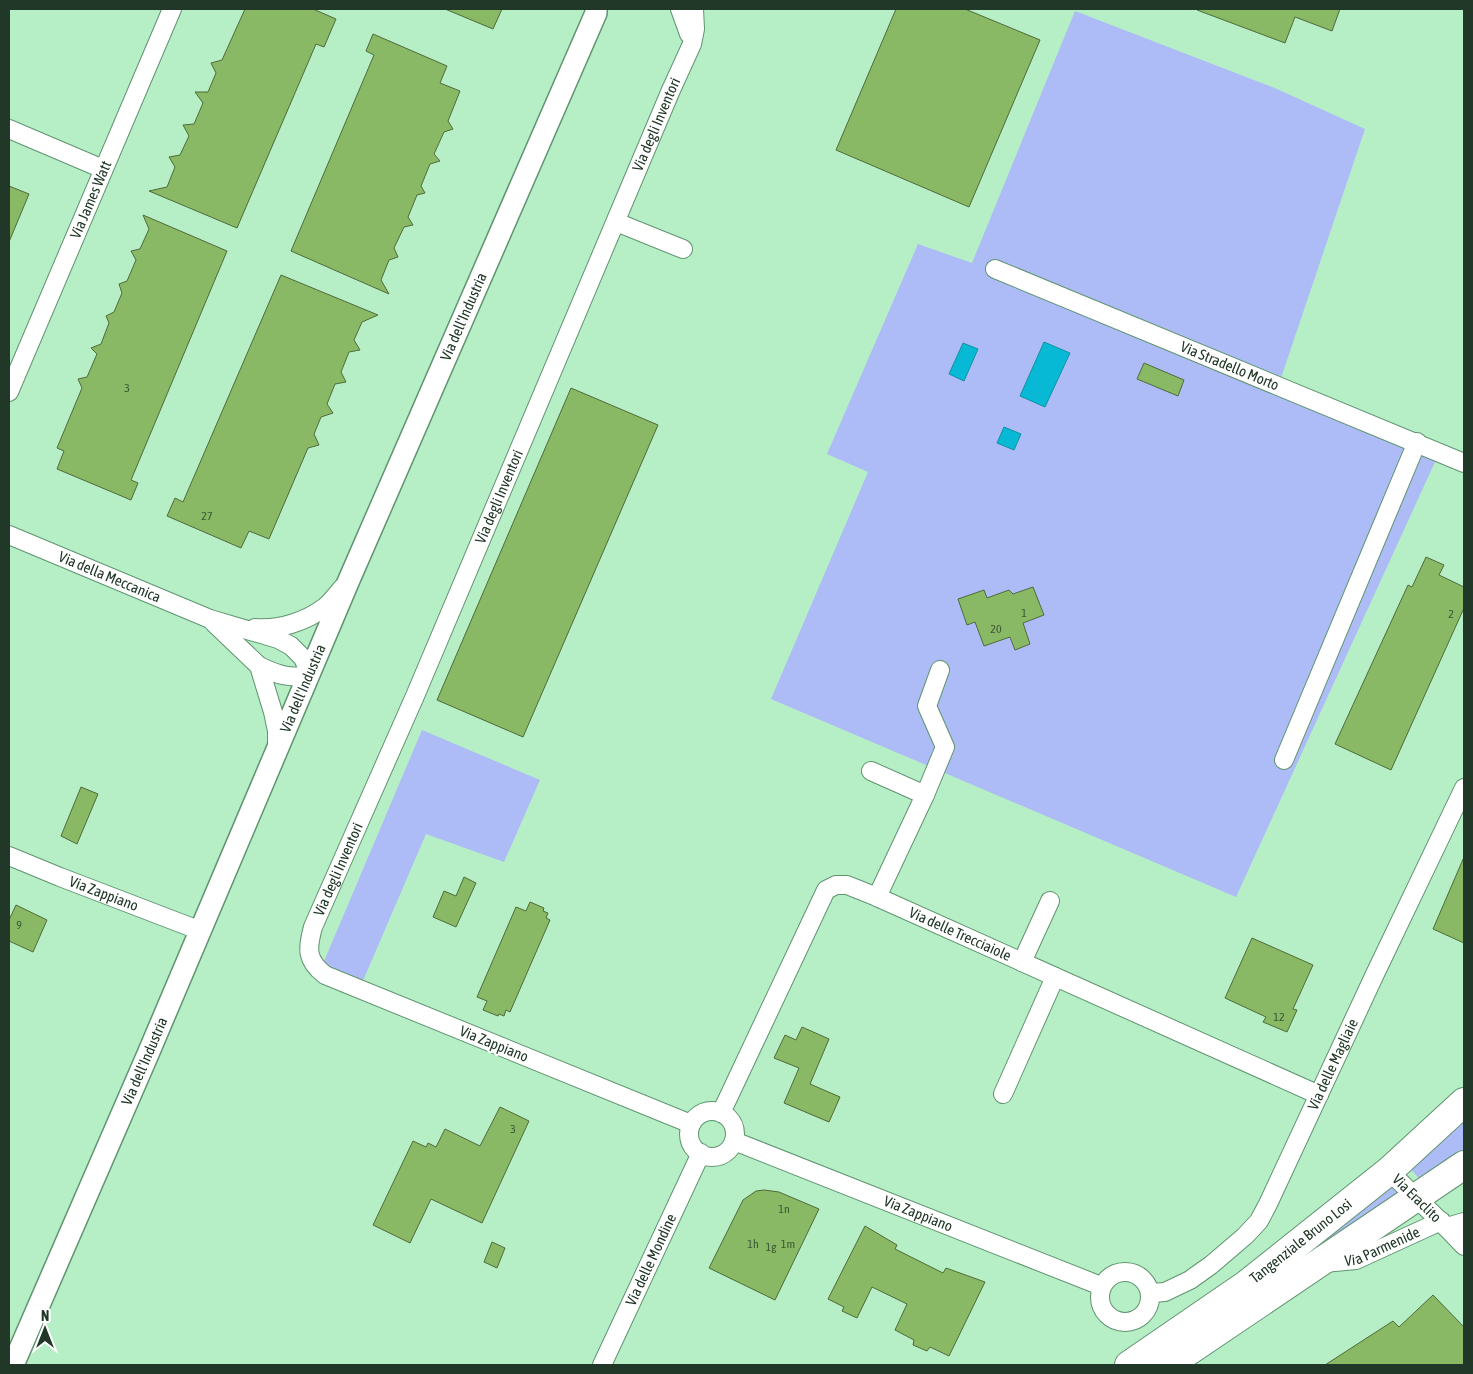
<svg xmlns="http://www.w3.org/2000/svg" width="1473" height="1374" font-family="'Asap Condensed',sans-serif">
	<rect width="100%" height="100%" fill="#b6eec6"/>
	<!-- green -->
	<g fill="#adbcf6">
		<polygon points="1075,11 1277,89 1365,129 1280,381 1440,451 1236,897 771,699 868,472 827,454 918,244 972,263"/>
		<polygon points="422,730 540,780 504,862 426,834 362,983 322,966"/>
		<polygon points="1464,1117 1464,1156 1423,1183 1409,1167"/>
		<polygon points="1389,1185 1401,1197 1277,1276"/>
	</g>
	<!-- water -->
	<g fill="#07b9d4" stroke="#0f92a0">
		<polygon points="1044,342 1070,353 1045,407 1020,396"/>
		<polygon points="963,343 978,349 964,381 949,374"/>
		<polygon points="1004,427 1021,434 1014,450 997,443"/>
	</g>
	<!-- building -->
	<g fill="#89b964" stroke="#4f6b3b">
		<polygon points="245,9 313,9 336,19 324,47 316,44 237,228 149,191 167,187 175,167 169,157 180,155 189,136 183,125 194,124 203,103 195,92 208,92 216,73 211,63 222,60"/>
		<polygon points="445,9 502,9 493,29"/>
		<polygon points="896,9 965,9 1040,40 969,207 836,150"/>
		<polygon points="1197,9 1340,9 1332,31 1295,17 1285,43 1197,10"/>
		<polygon points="373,34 447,66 440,83 460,91 448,121 453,129 444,132 434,154 440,161 430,164 421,186 425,193 417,195 408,217 413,225 404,227 394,248 398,257 389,260 381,280 389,294 291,251 374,55 366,51"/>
		<polygon points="9,186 29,194 9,242"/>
		<polygon points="143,215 227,251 131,480 138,483 131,500 57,469 64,451 57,448 82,388 78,379 87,377 97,354 91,348 101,344 109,323 106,316 114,312 122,293 119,284 127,281 136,260 131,251 140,249 149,229"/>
		<polygon points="281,275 378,315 362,322 354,340 360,350 349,352 341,372 346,382 335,384 327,404 333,413 321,417 314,434 319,445 308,448 269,539 249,531 241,548 167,516 175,498 183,502"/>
		<polygon points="1144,363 1184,380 1178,396 1137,379"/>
		<polygon points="571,388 658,425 523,737 437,700"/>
		<polygon points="1426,557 1444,565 1439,575 1464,587 1464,608 1391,770 1335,744 1408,585 1412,587"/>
		<polygon points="1033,587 1044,615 1023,623 1030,644 1015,650 1010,637 984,646 975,622 967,625 958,599 984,590 987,598 1009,590 1013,594"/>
		<polygon points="81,787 98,794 77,844 61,836"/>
		<polygon points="1464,857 1464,943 1433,929"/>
		<polygon points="464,877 476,883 456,927 433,917 444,891 456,896"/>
		<polygon points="530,902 544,908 543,911 548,913 546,918 550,920 510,1012 506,1010 504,1016 499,1014 498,1016 483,1010 487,1001 477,997 516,907 526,911"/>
		<polygon points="16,905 47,920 33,952 9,941 9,920"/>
		<polygon points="1252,938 1313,965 1293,1009 1297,1010 1287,1032 1263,1022 1266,1017 1225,998"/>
		<polygon points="802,1027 829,1039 810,1084 840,1097 829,1122 784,1103 799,1068 774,1058 785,1035 796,1040"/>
		<polygon points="500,1107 529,1121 482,1223 431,1199 410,1243 373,1225 413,1141 426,1147 428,1143 436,1147 445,1129 480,1146"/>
		<polygon points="764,1190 779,1192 819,1209 775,1300 709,1268 743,1200 756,1191"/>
		<polygon points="865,1226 897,1245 895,1249 943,1273 946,1268 985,1282 949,1356 930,1347 927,1351 913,1345 914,1340 895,1330 907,1304 872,1287 857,1318 842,1311 844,1307 828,1299"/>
		<polygon points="492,1242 505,1248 497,1268 484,1262"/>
		<polygon points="1433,1295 1464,1327 1464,1365 1325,1365 1393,1321 1399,1327"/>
	</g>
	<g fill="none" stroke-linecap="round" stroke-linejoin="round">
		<!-- minor casing -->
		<g stroke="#5f946f" stroke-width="20">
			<g id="minor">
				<polyline points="680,9 689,34"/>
				<polyline points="9,129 103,169"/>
				<polyline points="616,222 683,249"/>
				<path id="s1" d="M995,269L1464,463"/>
				<path id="s2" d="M9,392L172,9"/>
				<path id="s3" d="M9,535L210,619L278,639L291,646L303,658L310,674C291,680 276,674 259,666"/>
				<polyline points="214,623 259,666 273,712 277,731 277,748"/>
				<path d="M255,628C279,630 305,622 325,607C331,602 337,594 343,587"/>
				<polyline points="1284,760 1417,442"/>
				<polyline points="871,771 925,795 877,897"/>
				<polyline points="925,795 945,747 927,706 940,670"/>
				<path id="s4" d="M9,856L60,877L201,931"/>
				<polyline points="1022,962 1050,901"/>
				<polyline points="1003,1094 1055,977"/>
				<circle cx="712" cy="1134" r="23"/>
				<path id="s5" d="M721,1113L826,890L836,885H847L877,897L1319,1095"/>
				<path id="s6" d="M691,1124L325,975C306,960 307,949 313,927L415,696L671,90L692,44L695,29L694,9"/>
				<path id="s7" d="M734,1141L1101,1286"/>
				<path id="s8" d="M1389,1171C1414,1196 1440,1220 1464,1246"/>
				<polyline points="1447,1227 1464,1222"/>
				<path id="s9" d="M1324,1263L1356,1260L1441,1221"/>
				<circle cx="1125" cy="1297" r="25"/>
				<path id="s10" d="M1151,1293L1165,1292L1190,1280L1211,1265L1245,1236L1259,1221L1268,1204L1375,974L1464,788"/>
				<path id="s11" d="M602,1365L701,1153"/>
			</g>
		</g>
		<!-- tertiary casing -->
		<g stroke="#5f946f" stroke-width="24">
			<g id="tertiary">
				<path id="s12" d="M13,1365L148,1054L349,580L596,13V9"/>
			</g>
		</g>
		<!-- primary casing -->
		<g stroke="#5f946f" stroke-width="30">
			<g id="primary">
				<path id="s13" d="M1129,1365L1247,1284L1389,1171L1464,1102"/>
				<polyline points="1168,1365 1464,1165"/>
			</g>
		</g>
		<!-- minor -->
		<use href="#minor" stroke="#fff" stroke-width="18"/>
		<!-- tertiary -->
		<use href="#tertiary" stroke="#fff" stroke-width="21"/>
		<!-- primary -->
		<use href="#primary" stroke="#fff" stroke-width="28"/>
	</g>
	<g text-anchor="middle" stroke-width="4" stroke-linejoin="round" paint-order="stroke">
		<!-- number labels -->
		<g font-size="12" fill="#3b5836">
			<text x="127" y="392">3</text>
			<text x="207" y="520">27</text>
			<text x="1024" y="617">1</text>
			<text x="1451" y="618">2</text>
			<text x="996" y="633">20</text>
			<text x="19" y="929">9</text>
			<text x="1279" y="1021">12</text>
			<text x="513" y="1133">3</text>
			<text x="784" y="1213">1n</text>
			<text x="753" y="1248">1h</text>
			<text x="788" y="1248">1m</text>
			<text x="771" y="1251">1g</text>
		</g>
		<!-- street labels -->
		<g font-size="15" fill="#213727" stroke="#fff">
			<text dy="5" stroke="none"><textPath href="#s6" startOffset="1322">Via degli Inventori</textPath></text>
			<text dy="5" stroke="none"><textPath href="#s2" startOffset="209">Via James Watt</textPath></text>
			<text dy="5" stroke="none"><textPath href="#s12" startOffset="1141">Via dell'Industria</textPath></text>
			<text dy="5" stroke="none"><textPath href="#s1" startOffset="254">Via Stradello Morto</textPath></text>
			<text dy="5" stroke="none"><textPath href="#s6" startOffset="918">Via degli Inventori</textPath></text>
			<text dy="5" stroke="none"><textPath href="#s3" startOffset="109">Via della Meccanica</textPath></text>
			<text dy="5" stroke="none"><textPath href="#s12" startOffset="736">Via dell'Industria</textPath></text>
			<text dy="5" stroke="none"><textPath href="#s6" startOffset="512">Via degli Inventori</textPath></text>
			<text dy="5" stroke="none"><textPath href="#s4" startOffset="102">Via Zappiano</textPath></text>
			<text dy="5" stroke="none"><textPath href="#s5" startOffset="392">Via delle Trecciaiole</textPath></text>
			<text transform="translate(494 1044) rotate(22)" y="5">Via Zappiano</text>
			<text dy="5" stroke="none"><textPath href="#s12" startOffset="331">Via dell'Industria</textPath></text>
			<text dy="5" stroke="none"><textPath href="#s10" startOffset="306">Via delle Magliaie</textPath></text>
			<text dy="5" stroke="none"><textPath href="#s8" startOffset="39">Via Eraclito</textPath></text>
			<text dy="5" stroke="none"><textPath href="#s7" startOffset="198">Via Zappiano</textPath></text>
			<text dy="5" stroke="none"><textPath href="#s13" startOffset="212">Tangenziale Bruno Losi</textPath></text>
			<text dy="5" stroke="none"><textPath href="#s9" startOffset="61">Via Parmenide</textPath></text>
			<text dy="5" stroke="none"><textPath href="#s11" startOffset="116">Via delle Mondine</textPath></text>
		</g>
	</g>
	<!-- border -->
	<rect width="1473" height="1374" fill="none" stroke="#213727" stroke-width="20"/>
	<!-- north arrow -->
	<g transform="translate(45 1329)" stroke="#ffffff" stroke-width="4" paint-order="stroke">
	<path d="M0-4L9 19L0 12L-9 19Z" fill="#213727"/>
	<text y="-8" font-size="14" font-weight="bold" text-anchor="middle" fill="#213727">N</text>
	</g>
</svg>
